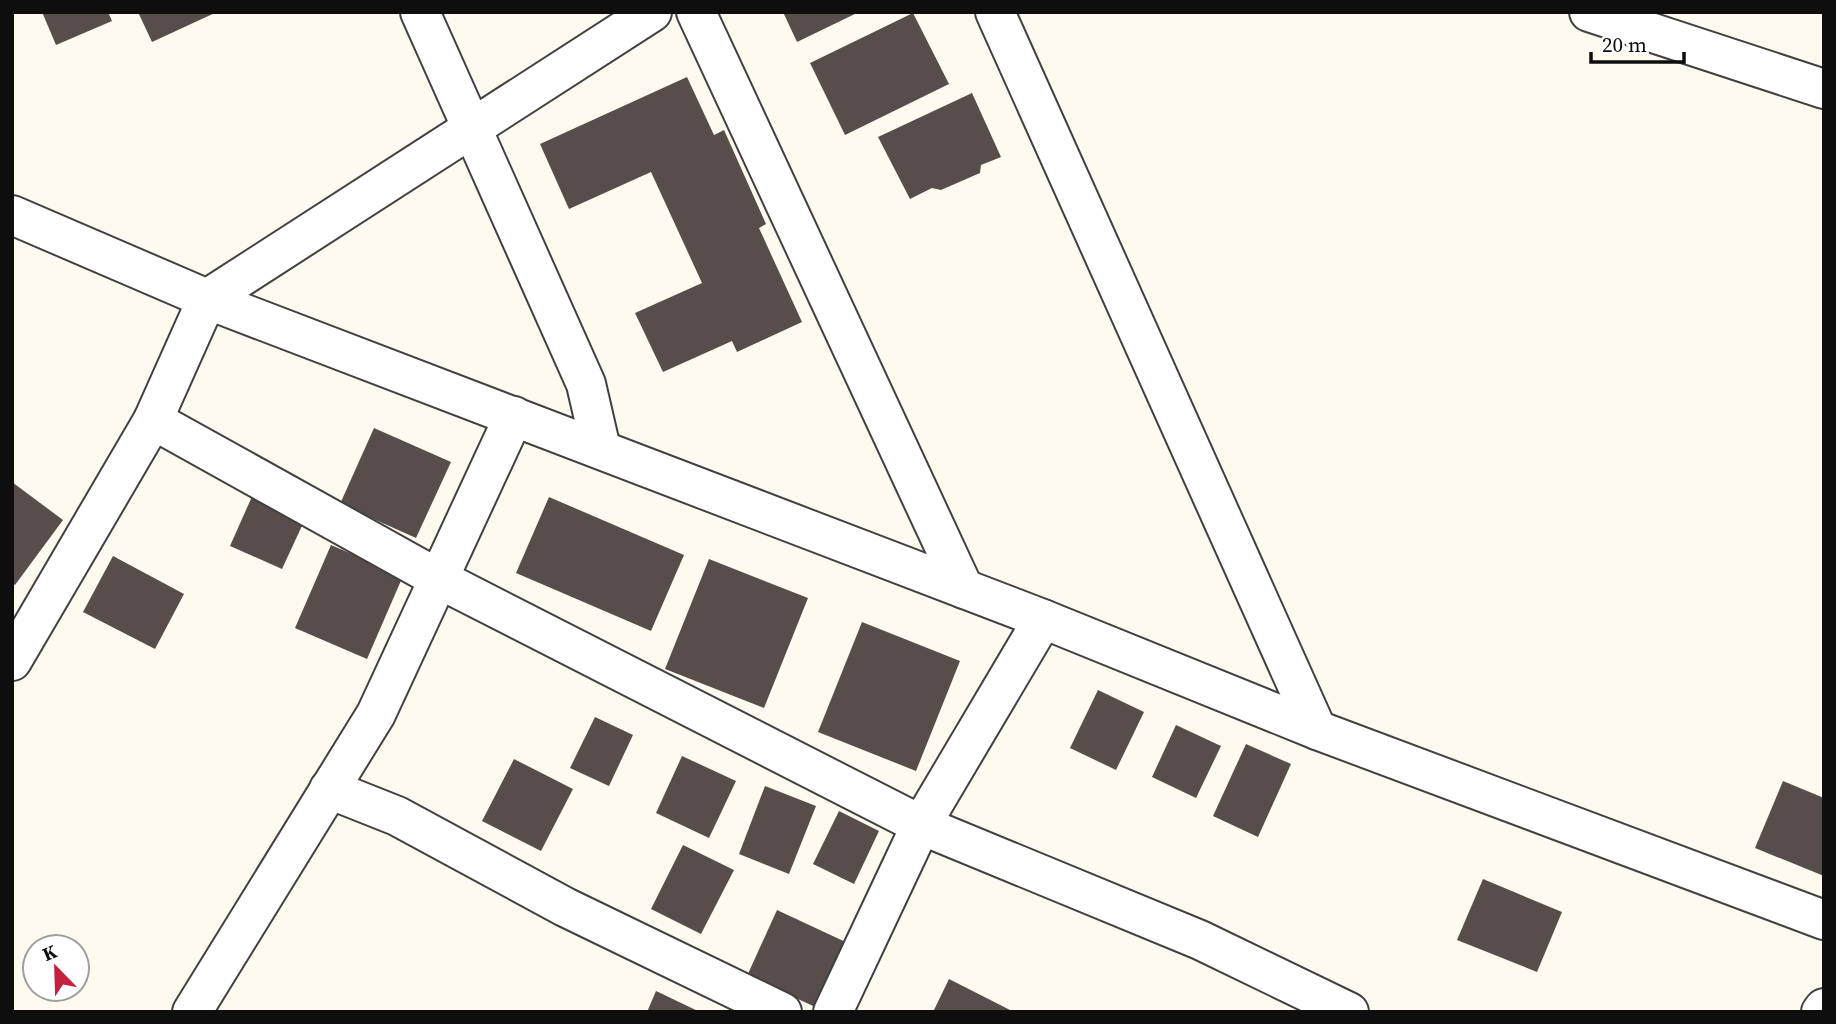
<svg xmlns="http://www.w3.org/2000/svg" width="1836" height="1024" font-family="'Source Serif 4',serif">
	<rect width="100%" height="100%" fill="#fffaef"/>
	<!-- building -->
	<g fill="#574d4a">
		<polygon points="42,12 108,12 112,21 56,45"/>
		<polygon points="138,12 217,12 152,42"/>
		<polygon points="783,12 859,12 797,42"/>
		<polygon points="913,13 949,84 845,135 810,63"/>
		<polygon points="687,77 714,135 724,130 766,224 759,228 802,322 737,352 732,341 663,372 635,313 702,283 651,172 569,209 540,144"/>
		<polygon points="972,93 1001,157 981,165 980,173 941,190 932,188 910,199 878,137"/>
		<polygon points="374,428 451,462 416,538 340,504"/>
		<polygon points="12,482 63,520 15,585 12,583"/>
		<polygon points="254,492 307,515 282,569 230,546"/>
		<polygon points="549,497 684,555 651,631 516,573"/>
		<polygon points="331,545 403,576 367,659 295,628"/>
		<polygon points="113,556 184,594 155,649 83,612"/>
		<polygon points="709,559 808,598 764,708 665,669"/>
		<polygon points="862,622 960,661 916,771 818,732"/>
		<polygon points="1098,690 1144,712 1116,770 1070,748"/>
		<polygon points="595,717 633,735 609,786 570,768"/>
		<polygon points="1176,725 1221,746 1196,798 1152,777"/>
		<polygon points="1246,744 1291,764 1258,837 1213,816"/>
		<polygon points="682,756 736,781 709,838 656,813"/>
		<polygon points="514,759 573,789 541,851 482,821"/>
		<polygon points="1783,781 1824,798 1824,876 1755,848"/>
		<polygon points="765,786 816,806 789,874 739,854"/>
		<polygon points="839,811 879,831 854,884 813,864"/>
		<polygon points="683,845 734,870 701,934 651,909"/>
		<polygon points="1483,879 1562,912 1537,972 1457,940"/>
		<polygon points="777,910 852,945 822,1010 747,976"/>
		<polygon points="949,979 1014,1012 933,1012"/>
		<polygon points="656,991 700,1012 647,1012"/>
	</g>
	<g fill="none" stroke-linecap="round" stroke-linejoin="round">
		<!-- minor casing -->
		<g stroke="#414141" stroke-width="42">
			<g id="minor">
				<polyline points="420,12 586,384 601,449"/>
				<polyline points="696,12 964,589"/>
				<polyline points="995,12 1317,730"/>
				<polyline points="1589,12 1824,89"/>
				<polyline points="12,215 219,304 1043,619 1317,730 1824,920"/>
				<polyline points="153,420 439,579 921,825 1200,940 1349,1012"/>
				<polyline points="12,661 153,420 207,299 652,12"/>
				<polyline points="329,789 397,816 565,907 782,1012"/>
				<polyline points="192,1012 376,714 514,416"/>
				<polyline points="833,1012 921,825 1043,619"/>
				<polyline points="1821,1012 1824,1008"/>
			</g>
		</g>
		<!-- minor -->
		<use href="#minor" stroke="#fff" stroke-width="38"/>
	</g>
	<!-- border -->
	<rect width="1836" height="1024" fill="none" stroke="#0e0e0e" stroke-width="28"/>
	<!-- north arrow -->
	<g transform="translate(56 968) rotate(337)"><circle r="33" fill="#ffffff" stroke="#9f9f9f" stroke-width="2"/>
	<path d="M0-5L12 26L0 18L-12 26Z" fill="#c42140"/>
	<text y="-10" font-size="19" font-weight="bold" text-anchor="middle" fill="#0e0e0e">K</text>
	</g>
	<!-- scale -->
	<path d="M1591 52v10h93v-10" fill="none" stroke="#0e0e0e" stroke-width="3.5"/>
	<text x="1602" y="52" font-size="21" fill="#0e0e0e" stroke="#ffffff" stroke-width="5" paint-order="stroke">20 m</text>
</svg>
